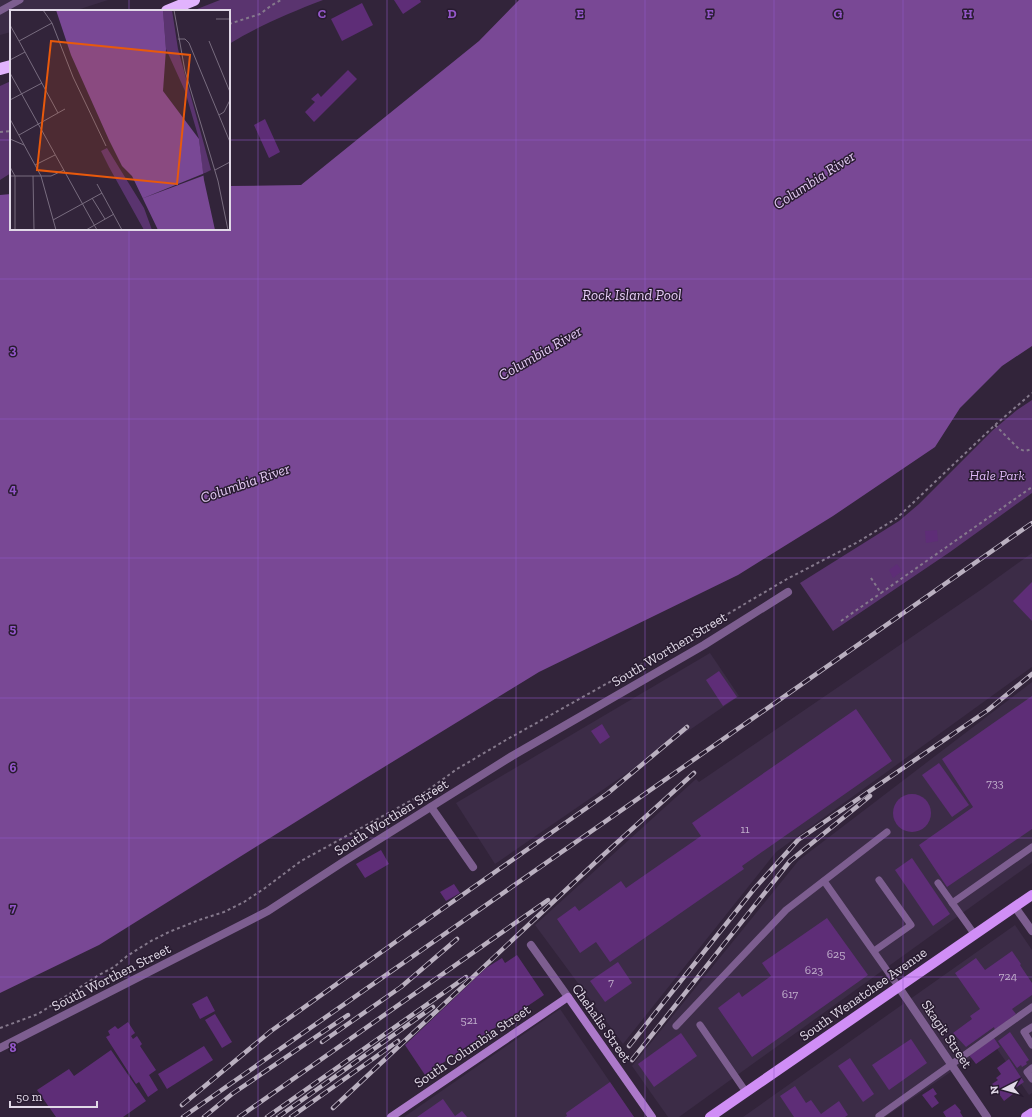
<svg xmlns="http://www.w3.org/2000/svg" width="1032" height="1117" font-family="'Zilla Slab',serif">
	<rect width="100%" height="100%" fill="#32243a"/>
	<!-- built -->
	<g fill="#3c2c47">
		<polygon points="0,0 108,0 74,11 11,11 11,32 0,35"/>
		<polygon points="1032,553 1032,667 776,852 623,1044 535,925 696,779 699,782 982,589"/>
		<polygon points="710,653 739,696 495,864 456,803"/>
		<polygon points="1032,682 1032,863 679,1117 668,1117 632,1066 799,860"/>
		<polygon points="1015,925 1032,950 1032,1093 1029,1095 993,1043 885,1117 743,1117"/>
		<polygon points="560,1009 634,1117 404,1117"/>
	</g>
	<!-- green -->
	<g fill="#5a346f">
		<path d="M220,0H323C289,13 261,25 229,44V11H192Z"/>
		<polygon points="11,81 11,173 0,180 0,86"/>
		<polygon points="1032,400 1032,493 950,552 833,631 800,583 899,521 919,504 993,430 1017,410"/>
	</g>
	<!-- water -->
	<polygon fill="#794895" points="519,0 1032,0 1032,346 1002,366 960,408 935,447 833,516 738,575 539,672 358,783 99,945 0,993 0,195 11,194 11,229 229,229 229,186 301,185 479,41"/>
	<!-- building -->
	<g fill="#5e2d77">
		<polygon points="394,0 420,0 421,2 403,14"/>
		<polygon points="362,3 373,25 342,41 331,19"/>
		<polygon points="348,70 357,79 314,122 305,112 315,102 311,99 318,93 321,97"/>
		<polygon points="265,119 280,152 269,158 254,125"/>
		<polygon points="937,530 938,541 926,543 925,531"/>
		<polygon points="897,564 902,571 893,578 889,570"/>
		<polygon points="1032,582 1032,621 1013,601"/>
		<polygon points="719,671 737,697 723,706 706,680"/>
		<polygon points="1032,696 1032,829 947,887 919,845 973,807 942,759"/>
		<polygon points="856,709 892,761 742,866 744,869 610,962 596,942 580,953 557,919 575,906 579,911 621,881 626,888 701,836 692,823"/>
		<polygon points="602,724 610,737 600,744 591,731"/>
		<polygon points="939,763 969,805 952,817 922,775"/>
		<circle cx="912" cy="813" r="19"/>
		<polygon points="381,850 389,864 365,878 356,864"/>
		<polygon points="912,858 950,914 933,926 895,870"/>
		<polygon points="454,884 460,893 446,901 440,892"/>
		<polygon points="827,918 868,975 752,1057 718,1008 739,992 742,997 771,976 762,963"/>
		<polygon points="1012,951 1021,964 1020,965 1032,983 1032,995 1012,1009 1016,1014 995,1030 994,1027 966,1047 953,1033 972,1019 970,1016 980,1009 955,973 976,958 985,970"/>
		<polygon points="517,955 544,995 425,1075 405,1045 486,968 502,958 505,963"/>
		<polygon points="618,962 632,983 605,1002 590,981"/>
		<polygon points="207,996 215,1011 200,1019 192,1004"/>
		<polygon points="215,1014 232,1042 222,1048 205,1020"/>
		<polygon points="128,1022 135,1033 131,1036 133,1039 137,1036 142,1044 140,1046 156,1070 149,1075 158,1090 148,1097 139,1082 136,1084 106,1037 110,1035 108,1031 115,1026 118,1029"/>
		<polygon points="1010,1032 1029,1060 1026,1062 1027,1064 1022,1067 1021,1065 1017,1068 998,1041"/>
		<polygon points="681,1033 697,1056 654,1087 638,1064"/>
		<polygon points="994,1038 1000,1047 976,1064 969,1055"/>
		<polygon points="911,1039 927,1063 889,1090 872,1065"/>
		<polygon points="204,1046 213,1060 167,1089 158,1074"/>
		<polygon points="111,1050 146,1101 123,1117 56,1117 37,1090 69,1069 74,1076"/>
		<polygon points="850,1058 874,1094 863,1102 838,1066"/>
		<polygon points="1009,1059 1024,1082 1011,1091 1013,1094 1004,1101 992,1084 998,1080 996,1078 1001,1074 997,1068"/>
		<polygon points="610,1082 634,1117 565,1117 567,1116 566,1113"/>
		<polygon points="795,1086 806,1103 811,1100 821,1114 839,1101 848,1115 845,1117 794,1117 780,1096"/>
		<polygon points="933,1088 937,1094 934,1096 939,1103 932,1108 922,1095"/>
		<polygon points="443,1099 455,1116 462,1111 467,1117 417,1117"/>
		<polygon points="955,1104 961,1111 960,1112 963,1117 946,1117 943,1112"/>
	</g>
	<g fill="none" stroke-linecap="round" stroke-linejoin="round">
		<!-- path -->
		<g stroke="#85798c" stroke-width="2" stroke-dasharray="3 3" stroke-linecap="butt">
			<polyline points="229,24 260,14 272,5 281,0"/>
			<polyline points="0,132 11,131"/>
			<polyline points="995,425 1019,449 1025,451 1032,449"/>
			<polyline points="871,578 881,593 1032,487"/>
			<polyline points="841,621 881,593"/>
			<polyline points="0,1028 38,1014 99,975 114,967 127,956 151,941 169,932 199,920 224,912 244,902 265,888 301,861 421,795 457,769 506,740 665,651 787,579 858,542 897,518 995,425 1032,393"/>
		</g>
		<!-- lane -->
		<g stroke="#7d5e90" stroke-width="7">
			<polyline points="0,11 20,0"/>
			<polyline points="824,881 898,986"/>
			<polyline points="938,883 975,935"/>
			<polyline points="952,903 1032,847"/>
			<polyline points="874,951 911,925 879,880"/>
			<polyline points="700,1025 746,1092"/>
			<polyline points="676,1026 786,910 887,832"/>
			<polyline points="1032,1027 1024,1032 1032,1045"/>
			<polyline points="1032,1068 1027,1072 1032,1079"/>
			<polyline points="879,1116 1032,1007"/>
		</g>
		<!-- street -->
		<g stroke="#7d5e90" stroke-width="8">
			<polyline points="431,807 473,867"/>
			<polyline points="1015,907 1032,931"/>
			<polyline points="531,945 568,997"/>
			<polyline points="898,986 987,1117"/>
			<polyline points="0,1048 268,911 343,862 512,756 704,645 788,592"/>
		</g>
		<!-- secondary -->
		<polyline stroke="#ac79ca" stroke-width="8" points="391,1117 568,997 652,1117"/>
		<!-- primary -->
		<g stroke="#d08ef6" stroke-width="10">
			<polyline points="710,1117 1032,895"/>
			<polyline points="1026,1117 1032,1113"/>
		</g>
		<!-- highway -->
		<g stroke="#e1b3fd" stroke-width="12">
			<polyline points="167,11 194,0"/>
			<polyline points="0,69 11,66"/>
		</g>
		<!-- rail casing -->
		<g stroke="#bab0c0" stroke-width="4.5">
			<g id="rail">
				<polyline points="322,1042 401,987 457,939"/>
				<polyline points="629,1046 754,889 798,840 988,710 1032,674"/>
				<polyline points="632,1060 790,861 870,796"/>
				<polyline points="182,1105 271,1031 408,933 608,793 687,727"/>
				<polyline points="333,1108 600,858 694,773"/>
				<polyline points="183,1117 1032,523"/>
				<polyline points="204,1117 232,1094 348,1015"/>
				<polyline points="239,1117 548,900"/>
				<polyline points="267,1117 466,977"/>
				<polyline points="278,1117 433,1007"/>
				<polyline points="291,1117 398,1041"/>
			</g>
		</g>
		<!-- rail -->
		<use href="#rail" stroke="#281b30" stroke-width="3" stroke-dasharray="9" stroke-linecap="butt"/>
	</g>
	<!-- grid -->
	<path fill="none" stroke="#9457c9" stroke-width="1" stroke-opacity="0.55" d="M129,0V11M258,0V1117M387,0V1117M516,0V1117M645,0V1117M774,0V1117M903,0V1117M0,140H11M229,140H1032M129,229V1117M0,279H1032M0,419H1032M0,558H1032M0,698H1032M0,838H1032M0,977H1032"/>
	<g text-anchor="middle" stroke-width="3" stroke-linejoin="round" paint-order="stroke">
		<!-- number labels -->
		<g font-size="12" fill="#c0aecb">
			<text x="995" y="787">733</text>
			<text x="745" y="833">11</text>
			<text x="836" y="958">625</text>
			<text x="814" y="974">623</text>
			<text x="1008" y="980">724</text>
			<text x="611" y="986">7</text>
			<text x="790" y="998">617</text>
			<text x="469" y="1024">521</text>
		</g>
		<!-- park labels -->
		<g font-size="14" font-style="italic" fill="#ddb7f5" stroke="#281b30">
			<text x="997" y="480">Hale Park</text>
		</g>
		<!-- street labels -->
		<g font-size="14" fill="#e1d9e7" stroke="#281b30">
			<text transform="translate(669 649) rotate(-31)" y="5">South Worthen Street</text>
			<text transform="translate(391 817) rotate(-32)" y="5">South Worthen Street</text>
			<text transform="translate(111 977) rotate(-27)" y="5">South Worthen Street</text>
			<text transform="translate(863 994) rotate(-35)" y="5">South Wenatchee Avenue</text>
			<text transform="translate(602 1023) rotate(55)" y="5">Chehalis Street</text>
			<text transform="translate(947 1034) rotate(56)" y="5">Skagit Street</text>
			<text transform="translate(472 1046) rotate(-34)" y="5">South Columbia Street</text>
		</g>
		<!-- water labels -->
		<g font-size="15" font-style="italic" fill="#e5cbf5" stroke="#281b30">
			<text transform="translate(814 180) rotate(-33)" y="5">Columbia River</text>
			<text x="632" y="300">Rock Island Pool</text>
			<text transform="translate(540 353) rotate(-30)" y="5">Columbia River</text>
			<text transform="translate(245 483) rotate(-19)" y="5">Columbia River</text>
		</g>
	</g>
	<!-- overview -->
	<g transform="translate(10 10)">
		<rect width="220" height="220" fill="#32243a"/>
		<path d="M153,0H162L168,39L201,160L193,164L189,129L175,81L156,39ZM97,138L134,198L142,220H134L99,157L91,141Z" fill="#5a346f"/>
		<path d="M46,0H153L156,39L153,81L189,129L194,170L205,220H148L122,166L112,156L99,130L61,45Z" fill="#794895"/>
		<path d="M195,163V165L131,189Z" fill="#32243a"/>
		<path fill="none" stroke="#786c7f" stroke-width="1" d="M164,0L175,61L208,171L218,220M206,9H220M42,13L63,67L96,136M0,15L9,31M168,29H175L179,33L220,132M199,31L220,82M15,42L48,103M0,50L15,42L9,31L42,13L33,0M0,63L87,220M0,90L32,73M209,105L214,102L220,90M0,109L31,166L46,220M9,125L55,99M0,129L14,135M25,155L45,145M0,157L5,166V220M205,160L220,152M0,166H41L54,160M23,166L24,220M87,174L112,220M82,188L95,209M43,210L92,183M0,220H46M76,220L104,204"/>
		<path fill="#e8590c" fill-opacity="0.15" stroke="#e8590c" stroke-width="2" d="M41,31L180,45L167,174L27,160Z"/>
		<rect width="220" height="220" fill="none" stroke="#e1d9e7" stroke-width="2"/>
	</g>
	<g font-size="13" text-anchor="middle" font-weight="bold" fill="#9457c9" stroke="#281b30" stroke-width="3" stroke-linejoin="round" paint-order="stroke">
		<text x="322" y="18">C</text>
		<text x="452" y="18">D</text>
		<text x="580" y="18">E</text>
		<text x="710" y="18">F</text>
		<text x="838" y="18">G</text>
		<text x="968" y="18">H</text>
		<text x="13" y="354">3</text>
		<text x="13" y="493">4</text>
		<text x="13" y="633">5</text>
		<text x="13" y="772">6</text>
		<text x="13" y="912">7</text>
		<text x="13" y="1052">8</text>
	</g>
	<!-- north arrow -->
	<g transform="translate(1004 1089) rotate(264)" stroke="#281b30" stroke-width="3" paint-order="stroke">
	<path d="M0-3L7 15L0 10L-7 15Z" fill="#e1d9e7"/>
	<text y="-6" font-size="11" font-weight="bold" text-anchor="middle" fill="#e1d9e7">N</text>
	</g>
	<!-- scale -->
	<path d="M10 1101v6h87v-6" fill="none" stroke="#e1d9e7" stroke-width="2"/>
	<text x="16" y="1101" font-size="12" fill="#e1d9e7" stroke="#281b30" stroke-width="3" paint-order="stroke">50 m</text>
</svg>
